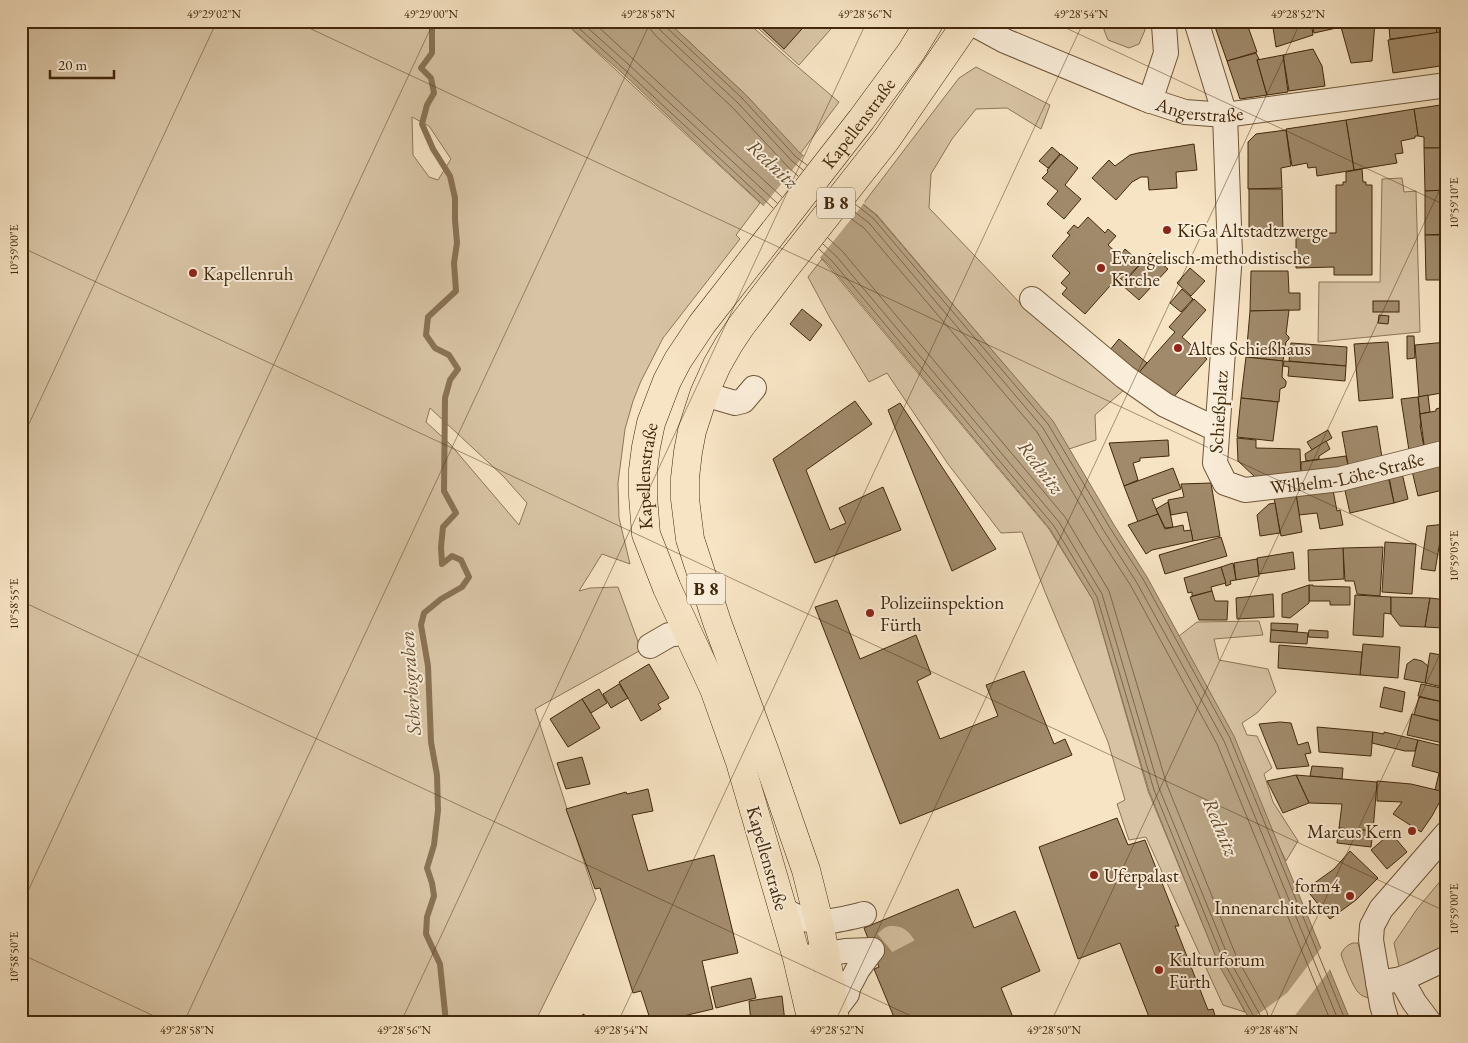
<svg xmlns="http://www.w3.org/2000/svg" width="1468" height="1043" font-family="'EB Garamond',serif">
	<rect width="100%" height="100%" fill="#f7e4c4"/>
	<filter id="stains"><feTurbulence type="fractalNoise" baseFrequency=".004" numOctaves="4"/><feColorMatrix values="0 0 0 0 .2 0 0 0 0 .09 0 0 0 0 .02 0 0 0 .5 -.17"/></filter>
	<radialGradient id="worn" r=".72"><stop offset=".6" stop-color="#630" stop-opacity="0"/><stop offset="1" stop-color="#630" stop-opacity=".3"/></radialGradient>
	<!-- green -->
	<g fill="#d8c4a5" stroke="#8d7658" fill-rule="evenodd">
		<path d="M21,21H563L760,203L736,235L740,239L663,338L641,381L633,401L625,429L618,483L619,518L630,564L602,554L579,591L590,588L618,587L641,650L535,709L596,899L535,1022H21ZM412,117L429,126L451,159L438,180L429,177L413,155ZM430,408L504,477L527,503L519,525L450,444L426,422Z"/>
		<polygon points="667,21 746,21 792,62 839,102 800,154 746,95"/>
		<polygon points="750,21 838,21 799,65"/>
		<polygon points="1107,21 1140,21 1145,30 1139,44 1129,48 1108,40 1104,30"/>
		<polygon points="976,67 1050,105 1041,129 1007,108 976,109 952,139 931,174 929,208 1022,305 1124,390 1095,415 1096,440 1069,449 1052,421 877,215 863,204 959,78"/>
		<polygon points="1402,178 1404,192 1416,191 1420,332 1318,342 1319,282 1380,282 1382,179"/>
		<polygon points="822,259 1049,529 1093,600 1148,791 1220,966 1245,1012 1223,1005 1146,837 1129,840 1117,804 1125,800 1108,742 1045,592 1022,532 1001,533 948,464 887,373 869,382 830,318 808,277"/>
		<polygon points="1259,621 1263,635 1214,639 1219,660 1268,669 1276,692 1257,713 1242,723 1247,735 1257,736 1272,768 1264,774 1273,802 1298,841 1286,861 1179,636 1197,622"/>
		<polygon points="1447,873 1447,948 1400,971 1394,943 1417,909"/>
		<path d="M1353,943H1358L1366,973L1369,998C1365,997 1361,996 1358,992C1353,987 1343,962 1341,954C1344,948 1347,945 1353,943Z"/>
	</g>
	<!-- water -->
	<polygon fill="#b9a485" stroke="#897254" points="563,21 667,21 746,95 800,153 876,215 1053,421 1114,525 1147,577 1234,736 1351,1022 1251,1022 1220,967 1149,791 1093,600 1050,529 828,264 765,207 621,72"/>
	<!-- pier -->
	<g fill="#f7e4c4">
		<polygon points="805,154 865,202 819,259 762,208"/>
		<polygon points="1322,947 1331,968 1290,1022 1251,1022 1250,1020 1287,993"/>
	</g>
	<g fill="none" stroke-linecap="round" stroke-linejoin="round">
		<!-- shore -->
		<g stroke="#7e6648" stroke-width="1">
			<polyline points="571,21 624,69 773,208"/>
			<polyline points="580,21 628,64 777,203"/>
			<polyline points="592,21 782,197"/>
			<polyline points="650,21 651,30 656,36 733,108 787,166 798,176"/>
			<polyline points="658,21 658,27 661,31 738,103 792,161 803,170"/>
			<polyline points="664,21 666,27 742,98 796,157 807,165"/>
			<polyline points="855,204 873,218 1048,424 1110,528 1143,579 1230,738 1346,1022"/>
			<polyline points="851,209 869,223 1043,428 1104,531 1137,583 1224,741 1339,1022"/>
			<polyline points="846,215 864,228 1037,432 1098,535 1131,586 1217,744 1331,1022"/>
			<polyline points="828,238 843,252 1065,517 1109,591 1167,785 1237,958 1267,1012 1269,1022"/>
			<polyline points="823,244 837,257 1059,522 1102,594 1159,788 1230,961 1260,1015 1261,1022"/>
			<polyline points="819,249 832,261 1054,526 1097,597 1154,790 1225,964 1254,1017 1255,1022"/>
		</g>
		<!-- stream -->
		<polyline stroke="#897254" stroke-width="6" points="432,21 432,53 421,68 431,78 434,93 427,105 422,124 433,149 450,176 455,198 455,220 457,243 454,263 456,291 428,317 426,335 435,348 449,355 458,369 450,380 445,398 444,491 456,513 443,527 441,547 442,564 452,556 461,560 469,577 462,587 441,599 424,613 421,625 428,666 431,742 437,775 438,810 434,845 427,868 432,883 434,896 427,917 426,934 440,964 446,1022"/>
	</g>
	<!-- building -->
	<g fill="#a08a6b" stroke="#42280b">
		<polygon points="754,21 809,21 784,49"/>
		<polygon points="1213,21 1246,21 1257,52 1227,61"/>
		<polygon points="1272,21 1311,21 1313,35 1276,47"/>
		<polygon points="1311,21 1350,21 1350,25 1314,33"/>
		<polygon points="1368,21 1375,21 1372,61 1351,63 1341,27"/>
		<polygon points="1435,21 1437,33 1390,39 1389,27"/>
		<polygon points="1436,21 1447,21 1447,31 1437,33"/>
		<polygon points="1447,31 1447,65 1393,73 1388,40"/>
		<polygon points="1313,49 1322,66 1325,86 1289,91 1283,55"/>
		<polygon points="1256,53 1259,59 1257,60 1267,95 1240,99 1227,61"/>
		<polygon points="1283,55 1288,92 1267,95 1257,60"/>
		<polygon points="1447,104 1447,148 1424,148 1424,137 1418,136 1414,109"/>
		<polygon points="1414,109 1418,136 1415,136 1415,138 1401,141 1403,153 1395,154 1397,163 1354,170 1346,120"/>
		<polygon points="1346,120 1354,170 1317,176 1316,167 1308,168 1307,163 1292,166 1286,129"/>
		<polygon points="1286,130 1291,166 1281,168 1282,188 1248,189 1248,142 1256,134"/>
		<polygon points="1194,144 1197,170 1176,172 1177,188 1149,190 1148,177 1141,177 1132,182 1116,200 1092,178 1109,160 1115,166 1130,155 1138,153"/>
		<polygon points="1052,147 1060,154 1048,168 1039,161"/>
		<polygon points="1424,148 1447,148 1447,190 1425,191"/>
		<polygon points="1061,154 1078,168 1065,185 1081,199 1064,219 1047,204 1058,191 1042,178 1048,172 1047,170"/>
		<polygon points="1362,169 1363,182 1366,182 1366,185 1372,185 1372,275 1334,275 1334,267 1296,268 1296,231 1315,231 1315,233 1336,233 1336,185 1343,185 1343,182 1346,182 1346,172"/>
		<polygon points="1249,189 1282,189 1283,235 1249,236"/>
		<polygon points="1447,190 1447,234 1425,235 1425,191"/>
		<polygon points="1088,217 1105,233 1108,229 1116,236 1108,245 1120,256 1125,249 1141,263 1124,281 1118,277 1085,314 1062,294 1067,288 1061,283 1070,273 1052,256 1070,235 1067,233 1074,225 1078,228"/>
		<polygon points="1425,235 1447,235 1447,280 1426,280"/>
		<polygon points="1150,253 1168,269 1139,300 1122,285"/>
		<polygon points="1190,268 1205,281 1191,296 1177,283"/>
		<polygon points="1251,271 1288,271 1289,293 1300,293 1300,310 1250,311"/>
		<polygon points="1182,289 1193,299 1181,312 1170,303"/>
		<polygon points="1194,299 1206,310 1182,337 1207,359 1171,400 1139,372 1175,332 1169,327"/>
		<rect x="1373" y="301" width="26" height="11"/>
		<polygon points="802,309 822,325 810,341 790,324"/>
		<polygon points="1289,310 1286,334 1289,337 1289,339 1286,342 1283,361 1246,357 1250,311"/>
		<polygon points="1379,315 1389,316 1388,324 1378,323"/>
		<polygon points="1407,336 1414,336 1415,358 1407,359"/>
		<polygon points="1119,339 1147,363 1136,376 1105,356"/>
		<polygon points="1388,342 1393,398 1359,401 1354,344"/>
		<polygon points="1447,342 1447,392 1419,397 1415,345"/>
		<polygon points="1291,343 1347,347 1346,366 1289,361"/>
		<polygon points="1246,357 1283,361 1282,377 1286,381 1286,384 1285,387 1280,389 1279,402 1241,398"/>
		<polygon points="1284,361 1346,366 1345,381 1288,376 1289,367 1283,366"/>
		<polygon points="1428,395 1430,412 1420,414 1418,397"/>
		<polygon points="1418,397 1421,425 1420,425 1425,453 1410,457 1401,399"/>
		<polygon points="1241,398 1278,402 1273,441 1237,437"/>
		<polygon points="855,401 872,424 806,470 830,530 846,523 839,508 883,487 901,530 815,563 773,459"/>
		<polygon points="900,403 996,549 952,571 888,410"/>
		<polygon points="1446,406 1447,448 1425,452 1420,414 1436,411 1436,409"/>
		<polygon points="1377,426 1383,464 1349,470 1342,432"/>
		<polygon points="1328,430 1332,438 1312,450 1307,442"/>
		<polygon points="1237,438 1256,440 1256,448 1300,449 1301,477 1255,477 1238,461"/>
		<polygon points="1168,440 1169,456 1140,458 1140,461 1133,463 1138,480 1124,486 1109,443"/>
		<polygon points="1326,441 1330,449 1319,456 1319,459 1306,461 1305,454"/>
		<polygon points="1346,456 1349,470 1301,477 1301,462"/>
		<polygon points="1447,462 1447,489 1418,496 1412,471"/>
		<polygon points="1173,468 1181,489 1152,499 1158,514 1138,522 1124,486"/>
		<polygon points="1402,473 1408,499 1394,503 1389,477"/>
		<polygon points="1388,476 1394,503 1350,513 1344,486"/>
		<polygon points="1211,483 1220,536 1193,541 1187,512 1171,515 1168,500 1184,497 1181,484"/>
		<polygon points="1333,490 1337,511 1340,510 1343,525 1320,529 1317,513 1299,515 1296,496"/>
		<polygon points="1296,494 1302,532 1281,536 1274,498"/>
		<polygon points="1168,502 1173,527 1165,528 1156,509"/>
		<polygon points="1275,503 1280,533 1260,536 1257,515 1269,504"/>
		<polygon points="1158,514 1165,529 1183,525 1184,531 1191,530 1193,541 1152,550 1146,554 1128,525"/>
		<polygon points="1446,524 1444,534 1441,535 1435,571 1421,569 1427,526"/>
		<polygon points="1221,537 1227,556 1165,574 1159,555"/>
		<polygon points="1385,542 1416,544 1412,594 1382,592"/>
		<polygon points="1383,547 1380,596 1357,594 1354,581 1345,581 1343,548"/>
		<polygon points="1343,548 1344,579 1309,581 1308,550"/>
		<polygon points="1293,552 1295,569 1259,574 1257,558"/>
		<polygon points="1257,559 1259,576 1236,580 1234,563"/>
		<polygon points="1233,563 1236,580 1230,581 1231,584 1226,586 1221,567"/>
		<polygon points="1221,567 1226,583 1211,587 1212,591 1192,596 1192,592 1188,593 1184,578"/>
		<polygon points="1309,585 1313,585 1313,586 1350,587 1350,605 1330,605 1330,601 1309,601"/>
		<polygon points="1309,585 1309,603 1290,618 1282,617 1282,594"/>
		<polygon points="1212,591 1215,601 1228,601 1227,620 1199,620 1190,597"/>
		<polygon points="1273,594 1274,617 1237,619 1236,598"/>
		<polygon points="1355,595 1391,597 1391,614 1384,613 1383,637 1353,635"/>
		<polygon points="1391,597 1430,598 1425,627 1400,626 1391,614"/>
		<polygon points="1430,598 1447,600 1447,631 1443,631 1443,628 1425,627"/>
		<polygon points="837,600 860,659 916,635 931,674 917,681 940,739 998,716 986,685 1024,671 1054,744 1065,739 1072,755 900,824 815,607"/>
		<polygon points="1271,623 1298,624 1297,632 1271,630"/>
		<polygon points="1271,630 1308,633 1307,644 1270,642"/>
		<polygon points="1309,630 1328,631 1328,638 1308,637"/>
		<polygon points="1363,644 1400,647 1398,678 1360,675"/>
		<polygon points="1279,645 1362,652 1360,675 1278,668"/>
		<polygon points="1430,653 1447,656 1447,688 1425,683"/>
		<polygon points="1414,659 1422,661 1428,666 1425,683 1404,679 1407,664"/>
		<polygon points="649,664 669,698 658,704 661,709 641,721 619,682"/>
		<polygon points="619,684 628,698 611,708 603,694"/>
		<polygon points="1421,684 1447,689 1447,703 1418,696"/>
		<polygon points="1384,687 1405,692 1402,712 1380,707"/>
		<polygon points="599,689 607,703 591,713 582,699"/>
		<polygon points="1419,697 1447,703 1447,722 1414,715"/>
		<polygon points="582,699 600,728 568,747 550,719"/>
		<polygon points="1412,714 1447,723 1447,744 1407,735"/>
		<polygon points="1280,722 1291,723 1298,745 1308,742 1311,753 1305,754 1309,766 1277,769 1259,724"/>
		<polygon points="1317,727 1373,732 1371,756 1319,752"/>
		<polygon points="1373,732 1384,734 1384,732 1418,740 1415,751 1405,751 1372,743"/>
		<polygon points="1418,740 1447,747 1447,793 1435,790 1439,773 1412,766"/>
		<polygon points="582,757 590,784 566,789 557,763"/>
		<polygon points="1312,766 1343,768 1342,779 1310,776"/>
		<polygon points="1296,775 1377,782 1373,831 1339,828 1342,804 1309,803"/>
		<polygon points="1296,775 1309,803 1283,813 1267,781"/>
		<polygon points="1377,781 1411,784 1445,792 1432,816 1421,832 1393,814 1402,802 1377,801"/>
		<polygon points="648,789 653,811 632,815 648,871 714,855 738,953 702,961 713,1009 658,1022 651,1022 641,991 633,993 600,888 595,889 566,809 626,792 627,794"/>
		<polygon points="1117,818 1128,845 1145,840 1179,926 1175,926 1208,1010 1213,1009 1217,1022 1151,1022 1120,943 1078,959 1039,847"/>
		<polygon points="1339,828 1373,831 1371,847 1337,843"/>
		<polygon points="1391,833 1407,852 1387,869 1371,850"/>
		<polygon points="1350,851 1378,878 1356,900 1330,919 1306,889 1334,869"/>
		<polygon points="958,889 974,928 1015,911 1040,971 1001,988 1015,1022 896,1022 874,969 879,967 864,928"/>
		<polygon points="751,978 756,998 716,1008 711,987"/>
		<polygon points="782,996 785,1022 751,1022 749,1001"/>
		<polygon points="583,1014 596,1022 579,1022"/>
	</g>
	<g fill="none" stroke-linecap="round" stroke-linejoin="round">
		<!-- minor-tunnel -->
		<path stroke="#d3be9f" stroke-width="24" stroke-dasharray="24 12" stroke-linecap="butt" d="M885,943L891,938C900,937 903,944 906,951"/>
		<!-- minor casing -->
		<g stroke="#6f5739" stroke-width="26">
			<g id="minor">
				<path id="s1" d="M968,21L1005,41L1145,99L1185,112L1225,115L1447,85"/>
				<path id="s2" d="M1196,21L1225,115L1230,254L1215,463L1225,483L1245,490L1340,479L1447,452"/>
				<polyline points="1150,101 1166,53 1164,25 1161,21"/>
				<polyline points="1032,299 1125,377 1165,405 1216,429"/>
				<polyline points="704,394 735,403 743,401 754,388"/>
				<polyline points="650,646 669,635 687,632"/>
				<path d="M783,909C812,928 832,922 864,914"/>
				<polyline points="806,957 845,951 872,950"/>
				<polyline points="1401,979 1414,1002 1429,1022"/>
				<polyline points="1378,983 1401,979 1411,975 1447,958"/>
				<polyline points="834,1011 847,994 848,988 858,969 872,950"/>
				<polyline points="1387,1022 1382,1005 1371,940 1372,926 1381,909 1447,833"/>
			</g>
		</g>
		<!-- major casing -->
		<g stroke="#42280b" stroke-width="29">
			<g id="major">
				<path id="s3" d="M812,1022L797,958L740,762L714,689L667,588L646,534L643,496V470L646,447L651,423L667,381L678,360L702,324L861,120L911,52L930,21"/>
				<polyline points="835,1022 831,984 819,922 806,870 765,752 717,622 690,539 685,499 685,478 688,452 692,431 704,394 717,365 729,344 741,326 786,267 886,140 968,21"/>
			</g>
		</g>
		<!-- minor -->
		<use href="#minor" stroke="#faedd9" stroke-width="24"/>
		<!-- major -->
		<use href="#major" stroke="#f7e4c4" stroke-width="28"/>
	</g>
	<!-- ticks -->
	<path fill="none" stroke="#42280b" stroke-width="1" stroke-opacity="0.45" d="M294,21L1447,559M1051,21L1447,206M21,247L1447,912M21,441L217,21M21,601L924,1022M21,906L434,21M21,954L167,1022M184,1022L651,21M401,1022L867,21M618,1022L1084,21M835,1022L1301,21M1051,1022L1447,174M1268,1022L1447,639"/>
	<!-- markers -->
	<g fill="#8f2418" stroke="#faedd9" stroke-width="2">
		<circle cx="1167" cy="230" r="5"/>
		<circle cx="1101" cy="268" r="5"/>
		<circle cx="193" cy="273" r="5"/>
		<circle cx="1178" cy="348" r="5"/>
		<circle cx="870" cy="613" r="5"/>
		<circle cx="1412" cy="831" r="5"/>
		<circle cx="1094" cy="875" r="5"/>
		<circle cx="1350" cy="896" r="5"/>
		<circle cx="1159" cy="970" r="5"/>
	</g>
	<g text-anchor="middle" stroke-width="4" stroke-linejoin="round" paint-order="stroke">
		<!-- shield labels -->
		<g fill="#faedd9" stroke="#796349" stroke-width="1">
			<rect x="817" y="187.5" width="38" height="31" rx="4"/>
			<rect x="687" y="573.5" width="38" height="31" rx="4"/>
		</g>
		<g font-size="18" font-weight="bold" fill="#42280b">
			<text x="836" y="209">B 8</text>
			<text x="706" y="595">B 8</text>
		</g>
		<!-- street labels -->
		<g font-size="19" fill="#42280b" stroke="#faedd9">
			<text dy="7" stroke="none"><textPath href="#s1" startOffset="250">Angerstraße</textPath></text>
			<text dy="7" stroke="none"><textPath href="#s3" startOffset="995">Kapellenstraße</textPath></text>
			<text transform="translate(1218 412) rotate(-86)" y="7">Schießplatz</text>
			<text dy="7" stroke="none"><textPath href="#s2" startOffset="594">Wilhelm-Löhe-Straße</textPath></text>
			<text dy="7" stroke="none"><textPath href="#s3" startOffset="575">Kapellenstraße</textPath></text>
			<text transform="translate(768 858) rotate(74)" y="7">Kapellenstraße</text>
		</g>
		<!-- poi labels -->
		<g font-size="19" fill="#42280b" stroke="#faedd9" text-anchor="start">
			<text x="1177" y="237">KiGa Altstadtzwerge</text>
			<text x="1111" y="264">Evangelisch-methodistische<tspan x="1111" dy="22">Kirche</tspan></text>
			<text x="203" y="280">Kapellenruh</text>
			<text x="1188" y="355">Altes Schießhaus</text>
			<text x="880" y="609">Polizeiinspektion<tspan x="880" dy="22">Fürth</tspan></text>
			<text x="1402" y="838" text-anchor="end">Marcus Kern</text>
			<text x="1104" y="882">Uferpalast</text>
			<text x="1340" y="892" text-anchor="end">form4<tspan x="1340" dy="22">Innenarchitekten</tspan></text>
			<text x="1169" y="966">Kulturforum<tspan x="1169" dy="22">Fürth</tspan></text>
		</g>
		<!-- water labels -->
		<g font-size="20" font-style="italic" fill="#664d30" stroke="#faedd9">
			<text transform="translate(773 164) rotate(43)" y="7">Rednitz</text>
			<text transform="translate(1041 467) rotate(53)" y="7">Rednitz</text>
			<text transform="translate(410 683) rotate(-94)" y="7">Scherbsgraben</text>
			<text transform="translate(1221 827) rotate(67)" y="7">Rednitz</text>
		</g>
	</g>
	<!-- margin -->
	<rect width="1468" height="1043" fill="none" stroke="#f7e4c4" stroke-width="55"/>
	<!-- scale -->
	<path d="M50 70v8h64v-8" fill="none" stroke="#42280b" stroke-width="2.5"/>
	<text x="58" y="70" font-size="15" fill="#42280b" stroke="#faedd9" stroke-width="4" paint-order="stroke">20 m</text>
	<rect x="28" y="28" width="1412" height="988" fill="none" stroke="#42280b" stroke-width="2"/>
	<g font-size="12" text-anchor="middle" fill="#42280b">
		<text x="214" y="18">49°29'02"N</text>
		<text x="431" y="18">49°29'00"N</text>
		<text x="648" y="18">49°28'58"N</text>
		<text x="865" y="18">49°28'56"N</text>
		<text x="1081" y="18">49°28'54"N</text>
		<text x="1298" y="18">49°28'52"N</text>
		<text transform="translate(1454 203) rotate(-90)" y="4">10°59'10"E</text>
		<text transform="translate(14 250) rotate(-90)" y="4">10°59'00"E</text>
		<text transform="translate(1454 556) rotate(-90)" y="4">10°59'05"E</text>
		<text transform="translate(14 604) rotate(-90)" y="4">10°58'55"E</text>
		<text transform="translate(1454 909) rotate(-90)" y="4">10°59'00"E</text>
		<text transform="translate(14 957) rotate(-90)" y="4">10°58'50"E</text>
		<text x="187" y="1034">49°28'58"N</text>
		<text x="404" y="1034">49°28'56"N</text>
		<text x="621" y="1034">49°28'54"N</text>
		<text x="837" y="1034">49°28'52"N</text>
		<text x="1054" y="1034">49°28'50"N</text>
		<text x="1271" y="1034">49°28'48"N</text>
	</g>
	<rect width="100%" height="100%" filter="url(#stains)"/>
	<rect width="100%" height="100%" fill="url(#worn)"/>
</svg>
